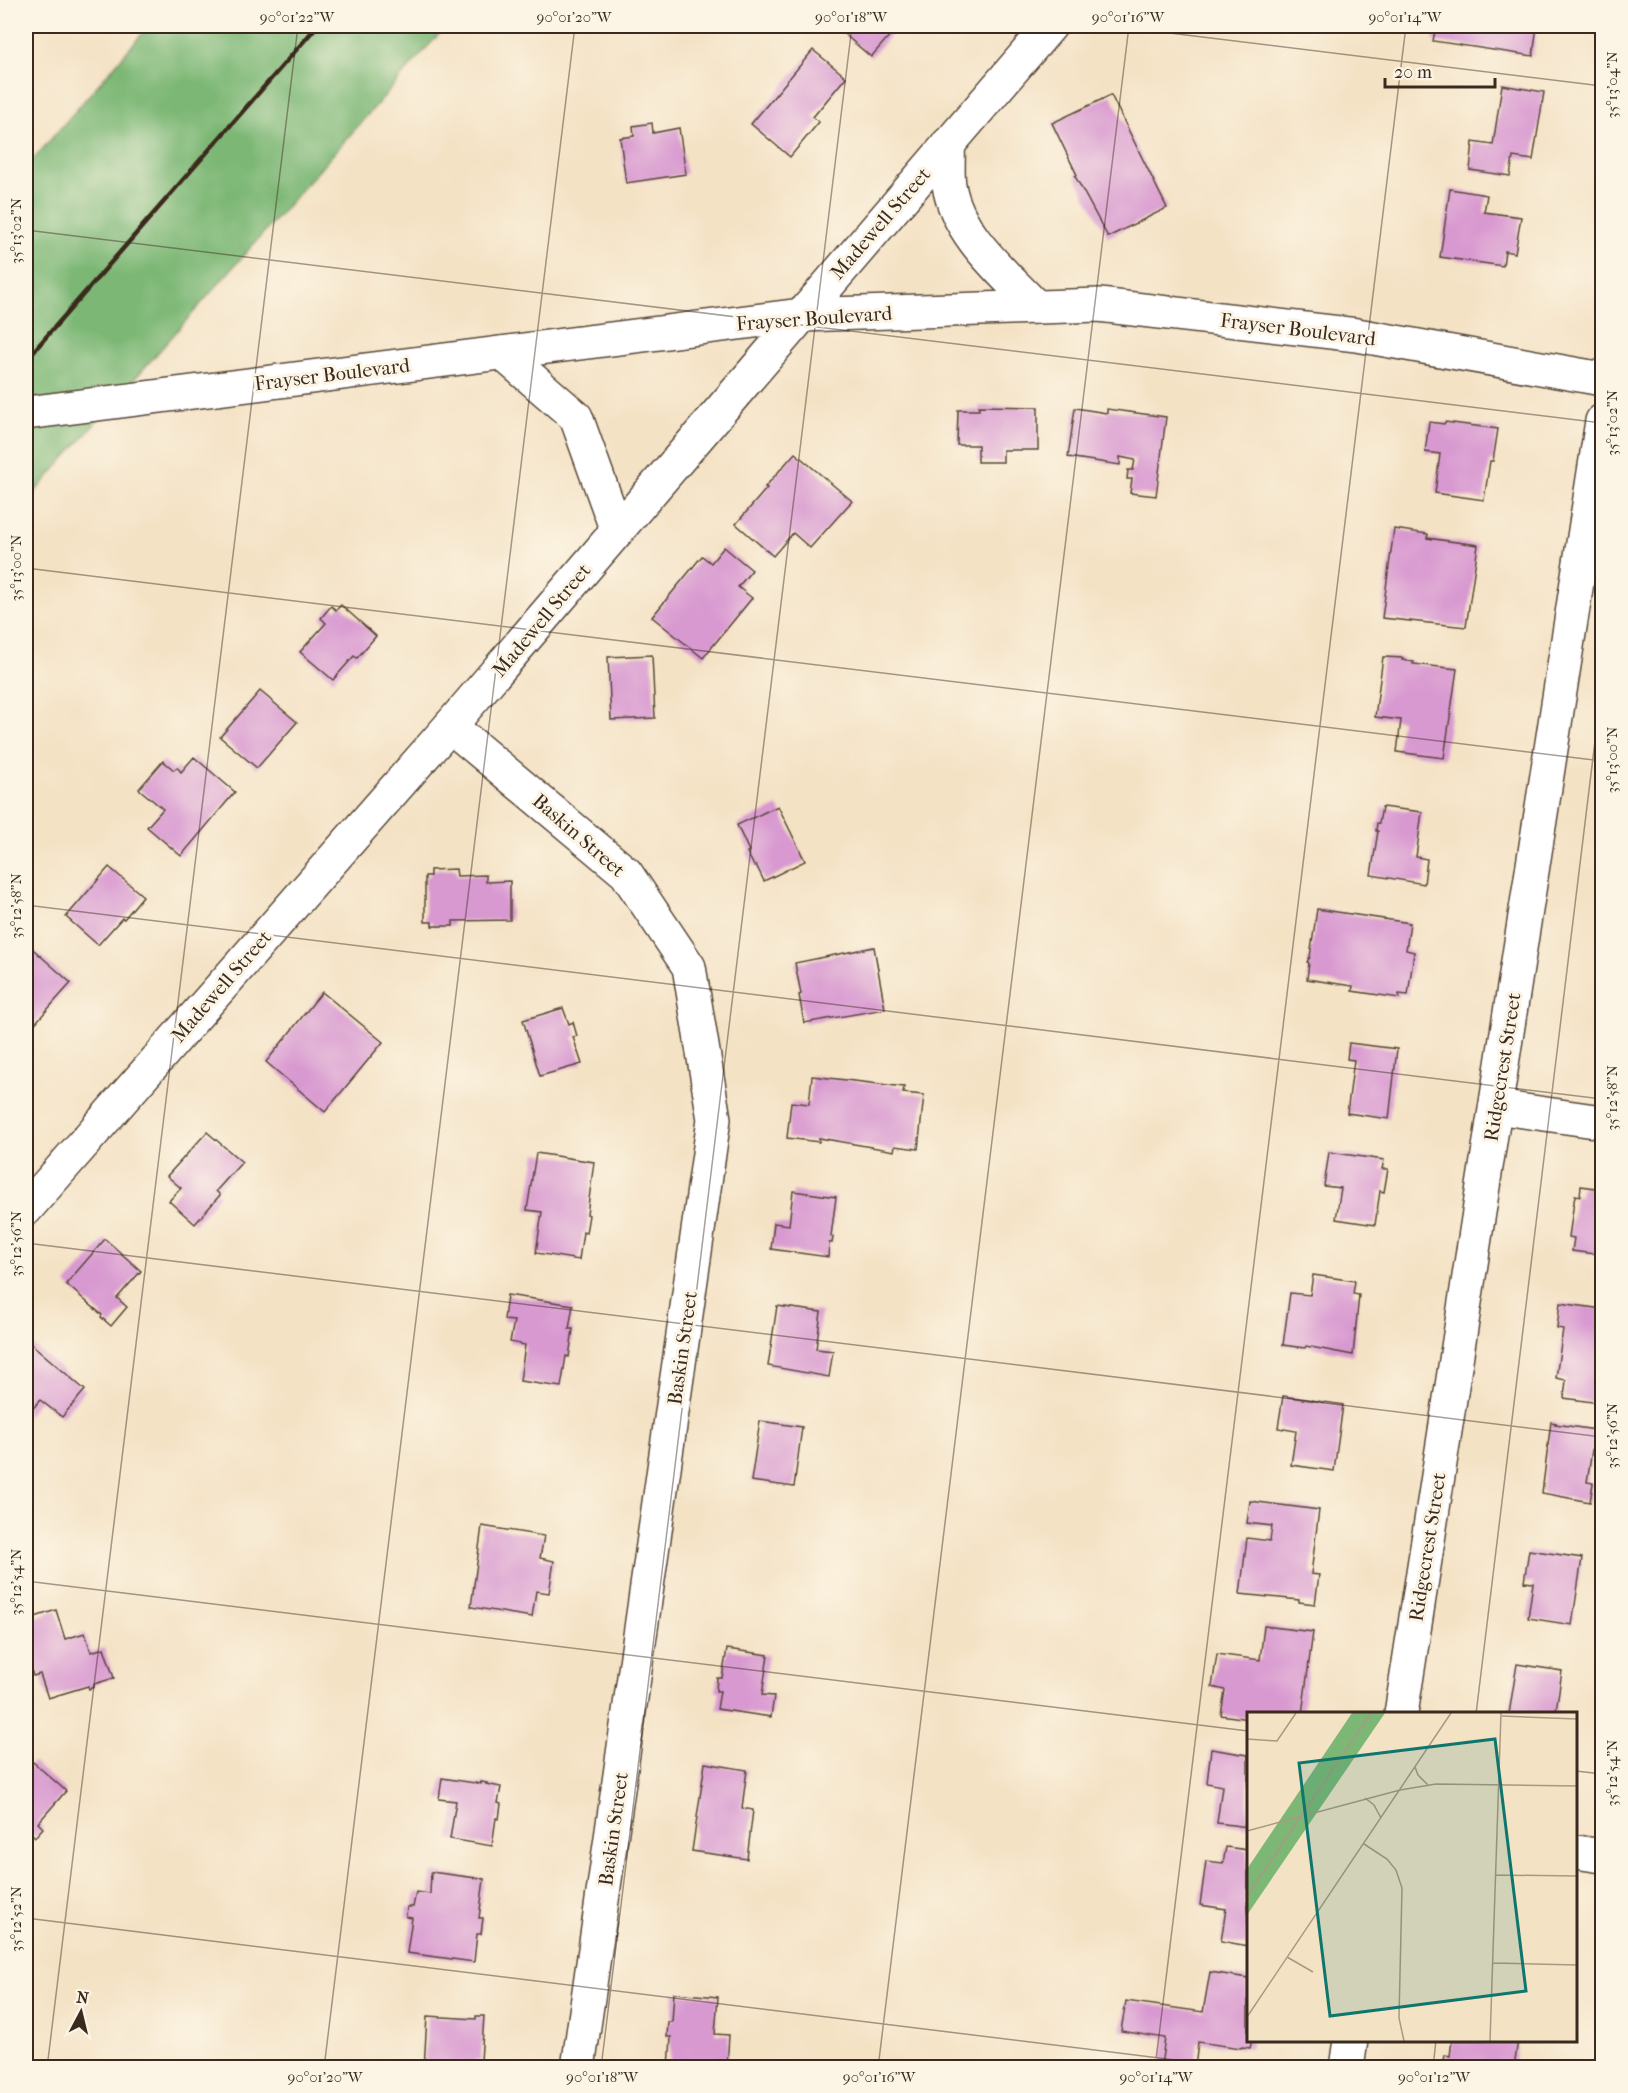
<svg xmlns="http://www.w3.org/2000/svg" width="1628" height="2093" font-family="'IM FELL French Canon',serif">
	<rect width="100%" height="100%" fill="#fcf5e5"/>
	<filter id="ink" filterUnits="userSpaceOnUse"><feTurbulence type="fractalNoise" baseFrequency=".0167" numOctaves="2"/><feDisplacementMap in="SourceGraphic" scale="12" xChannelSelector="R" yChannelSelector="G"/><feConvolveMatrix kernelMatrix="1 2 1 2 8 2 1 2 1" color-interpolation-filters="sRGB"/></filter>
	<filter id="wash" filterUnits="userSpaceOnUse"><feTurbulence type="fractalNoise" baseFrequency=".008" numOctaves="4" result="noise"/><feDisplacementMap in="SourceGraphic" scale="24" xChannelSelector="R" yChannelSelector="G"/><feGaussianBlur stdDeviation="1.35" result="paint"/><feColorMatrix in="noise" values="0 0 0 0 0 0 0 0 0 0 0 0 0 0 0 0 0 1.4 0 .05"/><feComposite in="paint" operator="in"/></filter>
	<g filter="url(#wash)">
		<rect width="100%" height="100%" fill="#f4e2c5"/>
		<!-- forest -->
		<polygon fill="#7cb775" stroke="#5c704a" stroke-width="1.5" points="149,26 446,26 26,502 26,168"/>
		<g id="blocks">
			<!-- building -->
			<g fill="#d898d0">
				<polygon points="838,26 898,26 871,57 836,27"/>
				<polygon points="1436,26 1537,26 1533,56 1433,41"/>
				<polygon points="813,50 846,77 813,117 819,122 790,157 751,124"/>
				<polygon points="1502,85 1544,92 1533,160 1513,157 1510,176 1470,170 1473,142 1493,145"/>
				<polygon points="1111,95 1167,208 1108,237 1075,176 1077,175 1052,123"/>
				<polygon points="652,123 653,133 679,128 686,174 626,183 620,138 634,136 633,126"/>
				<polygon points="1450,189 1487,195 1484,212 1521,217 1515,253 1505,251 1503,266 1440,257"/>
				<polygon points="979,406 1038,407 1038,450 1003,450 1003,462 978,462 978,445 957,445 958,410 979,410"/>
				<polygon points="1075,408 1107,413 1107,409 1166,417 1156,496 1130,493 1132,479 1127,479 1128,470 1133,470 1135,460 1120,457 1120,465 1068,457"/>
				<polygon points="1429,422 1444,424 1445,422 1498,429 1493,461 1490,461 1484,500 1435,493 1440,454 1425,452"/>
				<polygon points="795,453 852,501 810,548 793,533 773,556 736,524 767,488 765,487"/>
				<polygon points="1394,529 1428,534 1427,538 1478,545 1466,627 1382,618"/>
				<polygon points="724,547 752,570 738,587 752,598 703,658 652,617 702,556 711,563"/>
				<polygon points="341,605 376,636 357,658 354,656 333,680 300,652 326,623 321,618 331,606 336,610"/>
				<polygon points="652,655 655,718 611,720 608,657"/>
				<polygon points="1383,657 1403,658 1402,660 1414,662 1413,664 1457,669 1444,758 1397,752 1401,720 1375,717"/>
				<polygon points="260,691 297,722 257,768 220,737"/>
				<polygon points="194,757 235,792 181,856 147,827 163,809 139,789 163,761 174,770 177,767 181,772"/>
				<polygon points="778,806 805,861 764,881 756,865 754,866 747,852 749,851 737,825"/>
				<polygon points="1382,807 1422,812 1416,857 1427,859 1424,884 1371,875 1378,831 1376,831 1377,823 1379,823"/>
				<polygon points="109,867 143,896 124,919 122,918 98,945 66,917"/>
				<polygon points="456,869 457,876 486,875 486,882 510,881 510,920 453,921 453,926 432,926 432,922 425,922 425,876 430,876 430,870"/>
				<polygon points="1317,909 1410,923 1406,950 1414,952 1408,995 1399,994 1399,998 1352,991 1353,986 1307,979 1309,963 1307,962 1310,957"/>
				<polygon points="26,943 71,983 30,1029 26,1025"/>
				<polygon points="874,947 885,1009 804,1023 799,995 801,994 795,963"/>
				<polygon points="322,992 383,1042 325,1112 266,1062"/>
				<polygon points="563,1008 569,1024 573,1022 577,1036 573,1037 582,1064 540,1076 523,1020"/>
				<polygon points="1349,1043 1397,1049 1389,1119 1347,1113 1354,1060 1347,1059"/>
				<polygon points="812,1076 904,1087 903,1093 924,1095 918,1149 895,1146 894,1151 819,1138 819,1142 787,1138 791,1102 809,1104"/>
				<polygon points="207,1132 242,1162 216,1191 220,1195 195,1224 169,1201 181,1188 167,1176"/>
				<polygon points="1329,1152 1384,1160 1382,1169 1388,1169 1384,1192 1380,1191 1375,1225 1336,1219 1341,1188 1324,1186"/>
				<polygon points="536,1153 594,1162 587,1214 589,1215 586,1233 583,1232 579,1260 536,1253 542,1212 527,1210"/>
				<polygon points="1581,1186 1602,1189 1602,1255 1572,1251 1574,1238 1569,1237 1575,1195 1580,1196"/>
				<polygon points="793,1191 836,1197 831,1236 833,1237 832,1243 829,1243 828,1257 771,1249 774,1223 789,1225"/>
				<polygon points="105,1239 141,1271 117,1298 127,1307 111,1326 101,1317 102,1315 66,1284"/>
				<polygon points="1313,1275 1355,1281 1353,1294 1359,1295 1353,1355 1306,1346 1305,1348 1283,1345 1290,1293 1310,1295"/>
				<polygon points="507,1295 573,1305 569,1329 573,1329 569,1357 566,1356 561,1387 520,1381 525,1345 510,1342 514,1321 504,1320"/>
				<polygon points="1560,1303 1602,1309 1602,1381 1599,1403 1564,1398 1566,1380 1556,1378 1563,1329 1557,1328"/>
				<polygon points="777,1306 821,1312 816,1349 833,1351 829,1377 768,1366"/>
				<polygon points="28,1341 85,1390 62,1417 40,1400 26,1417 26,1344"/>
				<polygon points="1283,1396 1343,1405 1334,1471 1291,1465 1296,1431 1278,1428"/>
				<polygon points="760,1421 802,1427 794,1487 751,1481"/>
				<polygon points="1551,1422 1556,1423 1555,1424 1595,1430 1587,1482 1593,1483 1590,1502 1542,1493"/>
				<polygon points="1250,1501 1319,1510 1311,1574 1319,1575 1315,1604 1299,1602 1299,1600 1240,1594 1247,1538 1270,1541 1272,1526 1247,1523"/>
				<polygon points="482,1526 544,1536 540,1558 554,1561 549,1593 536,1591 532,1617 471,1607"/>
				<polygon points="1529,1550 1582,1558 1572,1625 1528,1618 1533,1583 1524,1582"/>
				<polygon points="56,1610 65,1639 85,1633 91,1652 104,1648 114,1678 94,1684 94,1687 89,1689 88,1686 48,1698 40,1674 33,1676 27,1657 26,1658 26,1620"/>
				<polygon points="1264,1626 1313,1632 1302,1714 1248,1714 1248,1719 1221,1715 1225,1690 1212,1687 1217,1654 1260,1660"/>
				<polygon points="727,1649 768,1655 762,1695 774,1696 771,1717 717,1709 720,1691 716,1691 717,1678 722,1678"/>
				<polygon points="1517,1664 1562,1671 1556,1711 1566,1714 1509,1714"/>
				<polygon points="1211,1749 1248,1755 1248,1827 1217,1823 1222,1786 1207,1783"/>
				<polygon points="33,1762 66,1791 38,1823 43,1828 35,1837 31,1833 27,1837 26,1770"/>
				<polygon points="705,1763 747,1770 742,1808 753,1810 747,1859 692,1851"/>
				<polygon points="442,1778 481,1784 481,1782 487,1783 486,1784 501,1787 498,1803 501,1804 499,1819 496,1818 492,1846 450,1839 456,1801 439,1799"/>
				<polygon points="1226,1847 1248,1850 1248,1946 1221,1941 1226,1909 1200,1905 1206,1861 1223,1863"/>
				<polygon points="431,1872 484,1879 479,1918 483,1918 481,1934 477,1934 474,1962 407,1953 412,1918 406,1917 407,1907 413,1907 416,1892 430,1894"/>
				<polygon points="1210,1972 1248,1978 1248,2040 1252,2040 1250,2048 1242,2047 1241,2048 1198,2042 1195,2068 1172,2068 1161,2066 1165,2038 1121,2031 1126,2001 1203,2012"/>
				<polygon points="674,1993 718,1997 715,2034 729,2035 727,2068 669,2068 671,2037 667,2037 668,2022 672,2022"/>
				<polygon points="427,2016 476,2019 476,2016 484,2016 481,2061 473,2061 472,2068 424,2068"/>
				<polygon points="1452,2040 1518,2040 1514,2068 1443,2067 1445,2055 1450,2056"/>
			</g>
		</g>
	</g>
	<g filter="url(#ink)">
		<use href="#blocks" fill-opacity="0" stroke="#574637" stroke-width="1.5"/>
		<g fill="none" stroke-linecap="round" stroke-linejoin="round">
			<!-- minor casing -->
			<g stroke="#574637" stroke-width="36">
				<g id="minor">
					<polyline points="450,726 626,873 689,967 714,1119 578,2068"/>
					<polyline points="1496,1107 1602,1122"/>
					<polyline points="26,1209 450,726 1050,26"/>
					<polyline points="1401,1714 1602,421"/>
					<polyline points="1576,1852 1602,1856"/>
					<polyline points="1347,2068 1351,2040"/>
				</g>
			</g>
			<!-- secondary casing -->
			<g stroke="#574637" stroke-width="36">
				<g id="secondary">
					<path d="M948,144C949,157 947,172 949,185C957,235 1004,273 1036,307"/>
					<polyline points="502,353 576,417 617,531"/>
					<polyline points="26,413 801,315 1099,305 1357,335 1602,379"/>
				</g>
			</g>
			<!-- minor -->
			<use href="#minor" stroke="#fff" stroke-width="33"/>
			<!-- secondary -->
			<use href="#secondary" stroke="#fff" stroke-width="33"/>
			<!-- rail -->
			<polyline stroke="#3b2a1e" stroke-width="4.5" points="26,360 317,26"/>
		</g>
	</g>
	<!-- ticks -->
	<path fill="none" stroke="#3b2a1e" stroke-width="1.5" stroke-opacity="0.45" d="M1112,26L1602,86M26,230L1602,423M26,568L1602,761M26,905L1602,1099M26,1243L1602,1437M26,1581L1248,1731M1476,1714L1602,684M1576,1771L1602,1774M26,1918L1240,2068M47,2068L298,26M324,2068L575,26M601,2068L852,26M878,2068L1129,26M1155,2068L1406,26M1433,2068L1436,2040"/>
	<g text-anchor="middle" stroke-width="6" stroke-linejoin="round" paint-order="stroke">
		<!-- street labels -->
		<g font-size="20" fill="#3b2a1e" stroke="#fcf5e5">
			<text transform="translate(880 223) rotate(-49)" y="7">Madewell Street</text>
			<text transform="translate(814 318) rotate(-4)" y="7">Frayser Boulevard</text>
			<text transform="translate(1298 329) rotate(7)" y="7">Frayser Boulevard</text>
			<text transform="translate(332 374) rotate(-7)" y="7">Frayser Boulevard</text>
			<text transform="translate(541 620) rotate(-50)" y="7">Madewell Street</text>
			<text transform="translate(579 835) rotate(41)" y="7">Baskin Street</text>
			<text transform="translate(221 986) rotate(-49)" y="7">Madewell Street</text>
			<text transform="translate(1502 1067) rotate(-81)" y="7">Ridgecrest Street</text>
			<text transform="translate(682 1348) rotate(-82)" y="7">Baskin Street</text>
			<text transform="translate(1427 1547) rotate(-81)" y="7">Ridgecrest Street</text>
			<text transform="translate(613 1829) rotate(-82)" y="7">Baskin Street</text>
		</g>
	</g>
	<!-- overview -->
	<g transform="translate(1247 1712)">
		<rect width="330" height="330" fill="#f4e2c5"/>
		<path d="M105,1H138L0,203V157Z" fill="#7cb775"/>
		<path fill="none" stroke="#aa9882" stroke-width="1.5" d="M255,4L330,7M0,27L30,29L49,1M168,55L171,63L181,73M118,86L127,93L134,106M0,119L153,78L189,72L330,74M117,132L140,147L149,158L155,176L152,306L157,329M248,163L330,164M0,184L124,1M40,245L66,260M246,251L330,253M0,305L204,1M243,329L254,1"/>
		<path fill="#0f766e" fill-opacity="0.15" stroke="#0f766e" stroke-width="3" d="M248,27L279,279L83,304L52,51Z"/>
		<rect width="330" height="330" fill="none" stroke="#3b2a1e" stroke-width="3"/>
	</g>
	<!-- margin -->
	<rect width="1628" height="2093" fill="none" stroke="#fcf5e5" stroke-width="66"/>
	<!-- north arrow -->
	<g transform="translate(81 2012) rotate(7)" stroke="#fcf5e5" stroke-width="4.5" paint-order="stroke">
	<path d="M0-4.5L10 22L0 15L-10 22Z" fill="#3b2a1e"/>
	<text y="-9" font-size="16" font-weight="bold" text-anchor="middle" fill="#3b2a1e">N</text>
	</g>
	<!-- scale -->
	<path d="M1385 78v9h110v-9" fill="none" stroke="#3b2a1e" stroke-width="3"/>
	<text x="1394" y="78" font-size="18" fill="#3b2a1e" stroke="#fcf5e5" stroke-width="4.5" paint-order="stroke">20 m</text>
	<rect x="33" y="33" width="1562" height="2027" fill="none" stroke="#3b2a1e" stroke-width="2"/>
	<g font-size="15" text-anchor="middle" fill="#3b2a1e">
		<text x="297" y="22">90°01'22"W</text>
		<text x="574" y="22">90°01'20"W</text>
		<text x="851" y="22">90°01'18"W</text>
		<text x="1128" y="22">90°01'16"W</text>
		<text x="1405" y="22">90°01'14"W</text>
		<text transform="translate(1612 85) rotate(-90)" y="5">35°13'04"N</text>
		<text transform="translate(16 231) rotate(-90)" y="5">35°13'02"N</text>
		<text transform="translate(1612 423) rotate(-90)" y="5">35°13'02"N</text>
		<text transform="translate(16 568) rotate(-90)" y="5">35°13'00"N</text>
		<text transform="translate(1612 760) rotate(-90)" y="5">35°13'00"N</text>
		<text transform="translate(16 906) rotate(-90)" y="5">35°12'58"N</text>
		<text transform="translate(1612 1098) rotate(-90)" y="5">35°12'58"N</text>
		<text transform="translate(16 1244) rotate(-90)" y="5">35°12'56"N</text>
		<text transform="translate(1612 1436) rotate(-90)" y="5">35°12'56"N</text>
		<text transform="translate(16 1582) rotate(-90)" y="5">35°12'54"N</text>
		<text transform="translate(1612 1773) rotate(-90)" y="5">35°12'54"N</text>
		<text transform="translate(16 1919) rotate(-90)" y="5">35°12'52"N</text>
		<text x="325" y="2082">90°01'20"W</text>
		<text x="602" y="2082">90°01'18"W</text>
		<text x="879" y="2082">90°01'16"W</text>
		<text x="1156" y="2082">90°01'14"W</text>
		<text x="1434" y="2082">90°01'12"W</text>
	</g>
</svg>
